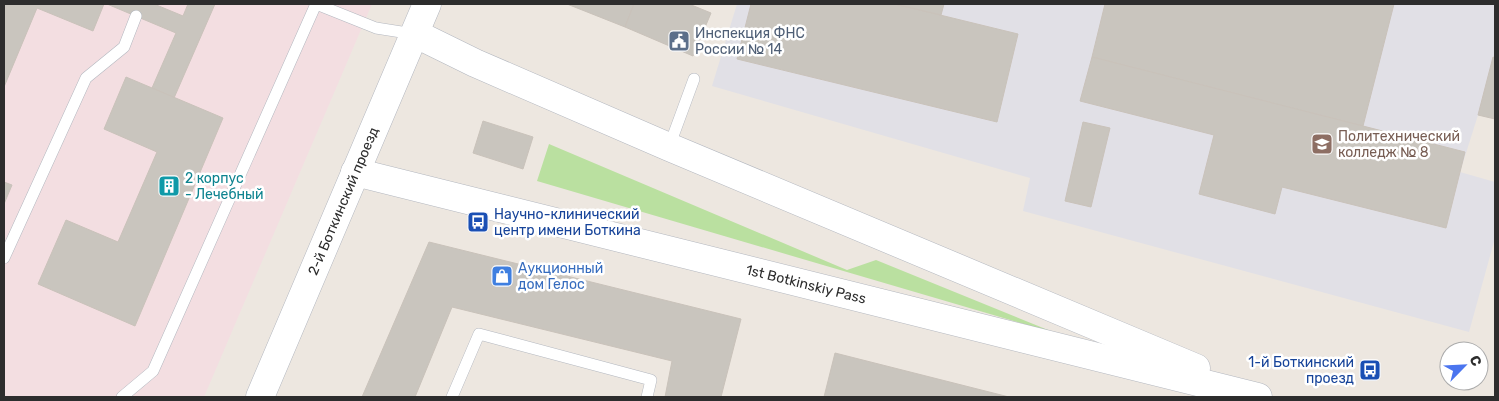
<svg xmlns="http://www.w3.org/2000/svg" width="1499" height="401" font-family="Rubik,sans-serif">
	<rect width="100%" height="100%" fill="#ede7e0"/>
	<!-- industrial -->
	<polygon fill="#e1e0e6" points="737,4 1495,4 1495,119 1478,115 1460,172 1495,182 1495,238 1469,332 1023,211 1030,178 712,86"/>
	<!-- medical -->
	<polygon fill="#f3dee1" points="4,4 372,4 204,397 4,397"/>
	<!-- green -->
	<polygon fill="#bae0a0" points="549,144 847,270 876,260 1058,334 537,181"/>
	<!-- building -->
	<g fill="#c9c5be" stroke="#c9c2ba">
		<polygon points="4,4 104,4 93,31 37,8 4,87"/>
		<polygon points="107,4 154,4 183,16 188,4 215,4 174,98 152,88 176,33"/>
		<polygon points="567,4 634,4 625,27"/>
		<polygon points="634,4 689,4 711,13 693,56 625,27"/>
		<polygon points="751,4 895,4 1018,34 997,122 737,59"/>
		<polygon points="895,4 944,4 941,15"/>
		<polygon points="1105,4 1394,4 1363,126 1092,57"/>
		<polygon points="1092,57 1465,152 1446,228 1282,187 1275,214 1199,194 1214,135 1080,101"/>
		<polygon points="1493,57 1495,58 1495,119 1478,115"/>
		<polygon points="126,77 223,118 135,326 38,284 66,220 118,242 157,152 104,129"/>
		<polygon points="483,121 533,137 523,169 473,153"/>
		<polygon points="1083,122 1110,128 1091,207 1065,201"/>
		<polygon points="4,182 12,185 4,204"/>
		<polygon points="429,242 741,319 721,397 665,397 672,361 452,307 415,397 362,397"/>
		<polygon points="835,353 1009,397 824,397"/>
	</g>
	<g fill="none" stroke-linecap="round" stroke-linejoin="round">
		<!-- service casing -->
		<g stroke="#b3b7bf" stroke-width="12">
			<g id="service">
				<polyline points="316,4 376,28 414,34"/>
				<polyline points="669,147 694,79"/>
				<polyline points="4,258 86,78 124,47 136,16"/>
				<polyline points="122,397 153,371 316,4"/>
				<polyline points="452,397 479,334 651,380 647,397"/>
			</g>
		</g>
		<!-- tertiary casing -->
		<g stroke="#b3b7bf" stroke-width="29">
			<g id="tertiary">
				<polyline points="416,34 475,63 669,147 1196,368"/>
				<polyline points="355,172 1258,397"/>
				<polyline points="260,397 427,4"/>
			</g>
		</g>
		<!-- service -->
		<use href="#service" stroke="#fff" stroke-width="11"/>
		<!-- tertiary -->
		<use href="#tertiary" stroke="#fff" stroke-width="28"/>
	</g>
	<!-- icons -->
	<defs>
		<g id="civic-square" transform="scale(1.125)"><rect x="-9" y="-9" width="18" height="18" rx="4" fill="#5c6f8a" stroke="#fff"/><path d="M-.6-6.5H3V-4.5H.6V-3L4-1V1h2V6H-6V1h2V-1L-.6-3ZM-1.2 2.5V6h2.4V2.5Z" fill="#fff"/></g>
		<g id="university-square" transform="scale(1.125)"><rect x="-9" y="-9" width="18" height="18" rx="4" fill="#8d6e63" stroke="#fff"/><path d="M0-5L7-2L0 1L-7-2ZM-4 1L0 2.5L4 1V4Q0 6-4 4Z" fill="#fff"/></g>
		<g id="building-square" transform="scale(1.125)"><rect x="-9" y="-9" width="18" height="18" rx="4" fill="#0f9aa8" stroke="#fff"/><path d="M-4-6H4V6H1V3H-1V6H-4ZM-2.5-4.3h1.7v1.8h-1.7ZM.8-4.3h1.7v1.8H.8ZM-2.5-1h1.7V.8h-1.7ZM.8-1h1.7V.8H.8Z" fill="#fff"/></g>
		<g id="bus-square" transform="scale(1.125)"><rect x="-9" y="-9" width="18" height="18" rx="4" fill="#1a4fb4" stroke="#fff"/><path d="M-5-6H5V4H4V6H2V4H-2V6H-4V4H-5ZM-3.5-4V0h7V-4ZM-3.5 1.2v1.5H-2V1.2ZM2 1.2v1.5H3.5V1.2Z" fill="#fff"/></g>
		<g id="shop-square" transform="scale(1.125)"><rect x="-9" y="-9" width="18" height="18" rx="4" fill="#3f7fe0" stroke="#fff"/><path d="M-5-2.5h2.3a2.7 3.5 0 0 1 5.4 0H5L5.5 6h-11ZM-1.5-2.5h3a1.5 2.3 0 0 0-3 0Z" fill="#fff"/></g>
	</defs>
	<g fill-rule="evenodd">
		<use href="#civic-square" x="679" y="41"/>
		<use href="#university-square" x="1322" y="144"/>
		<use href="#building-square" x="169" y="186"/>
		<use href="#bus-square" x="478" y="222"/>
		<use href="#shop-square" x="502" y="276"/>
		<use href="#bus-square" x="1370" y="370"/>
	</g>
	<g text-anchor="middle" stroke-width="5" stroke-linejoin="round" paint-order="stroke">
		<!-- service labels -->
		<g font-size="14" fill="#4e5e75" stroke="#fff" text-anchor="start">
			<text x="695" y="38">Инспекция ФНС<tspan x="695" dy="16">России № 14</tspan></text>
		</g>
		<!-- education labels -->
		<g font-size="14" fill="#785e54" stroke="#fff" text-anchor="start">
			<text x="1338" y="141">Политехнический<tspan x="1338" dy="16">колледж № 8</tspan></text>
		</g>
		<!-- culture labels -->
		<g font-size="14" fill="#0d838f" stroke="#fff" text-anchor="start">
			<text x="185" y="183">2 корпус<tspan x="185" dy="16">- Лечебный</tspan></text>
		</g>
		<!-- street labels -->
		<g font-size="14" fill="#2d2d2d" stroke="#fff">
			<text transform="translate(343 201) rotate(-67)" y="5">2-й Боткинский проезд</text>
			<text transform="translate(806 284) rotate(14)" y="5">1st Botkinskiy Pass</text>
		</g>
		<!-- transit labels -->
		<g font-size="14" fill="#164399" stroke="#fff" text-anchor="start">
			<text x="494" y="219">Научно-клинический<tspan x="494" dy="16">центр имени Боткина</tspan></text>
			<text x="1354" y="367" text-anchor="end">1-й Боткинский<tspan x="1354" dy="16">проезд</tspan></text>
		</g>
		<!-- shop labels -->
		<g font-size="14" fill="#366cbe" stroke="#fff" text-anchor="start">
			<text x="518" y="273">Аукционный<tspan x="518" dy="16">дом Гелос</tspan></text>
		</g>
	</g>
	<!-- border -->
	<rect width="1499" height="401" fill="none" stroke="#2d2d2d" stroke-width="10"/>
	<!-- north arrow -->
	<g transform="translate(1464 366) rotate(66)"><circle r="24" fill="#ffffff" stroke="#ababab"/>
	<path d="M0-4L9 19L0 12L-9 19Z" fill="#4b75ef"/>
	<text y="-8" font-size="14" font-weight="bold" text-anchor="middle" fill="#2d2d2d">С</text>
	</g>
</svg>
